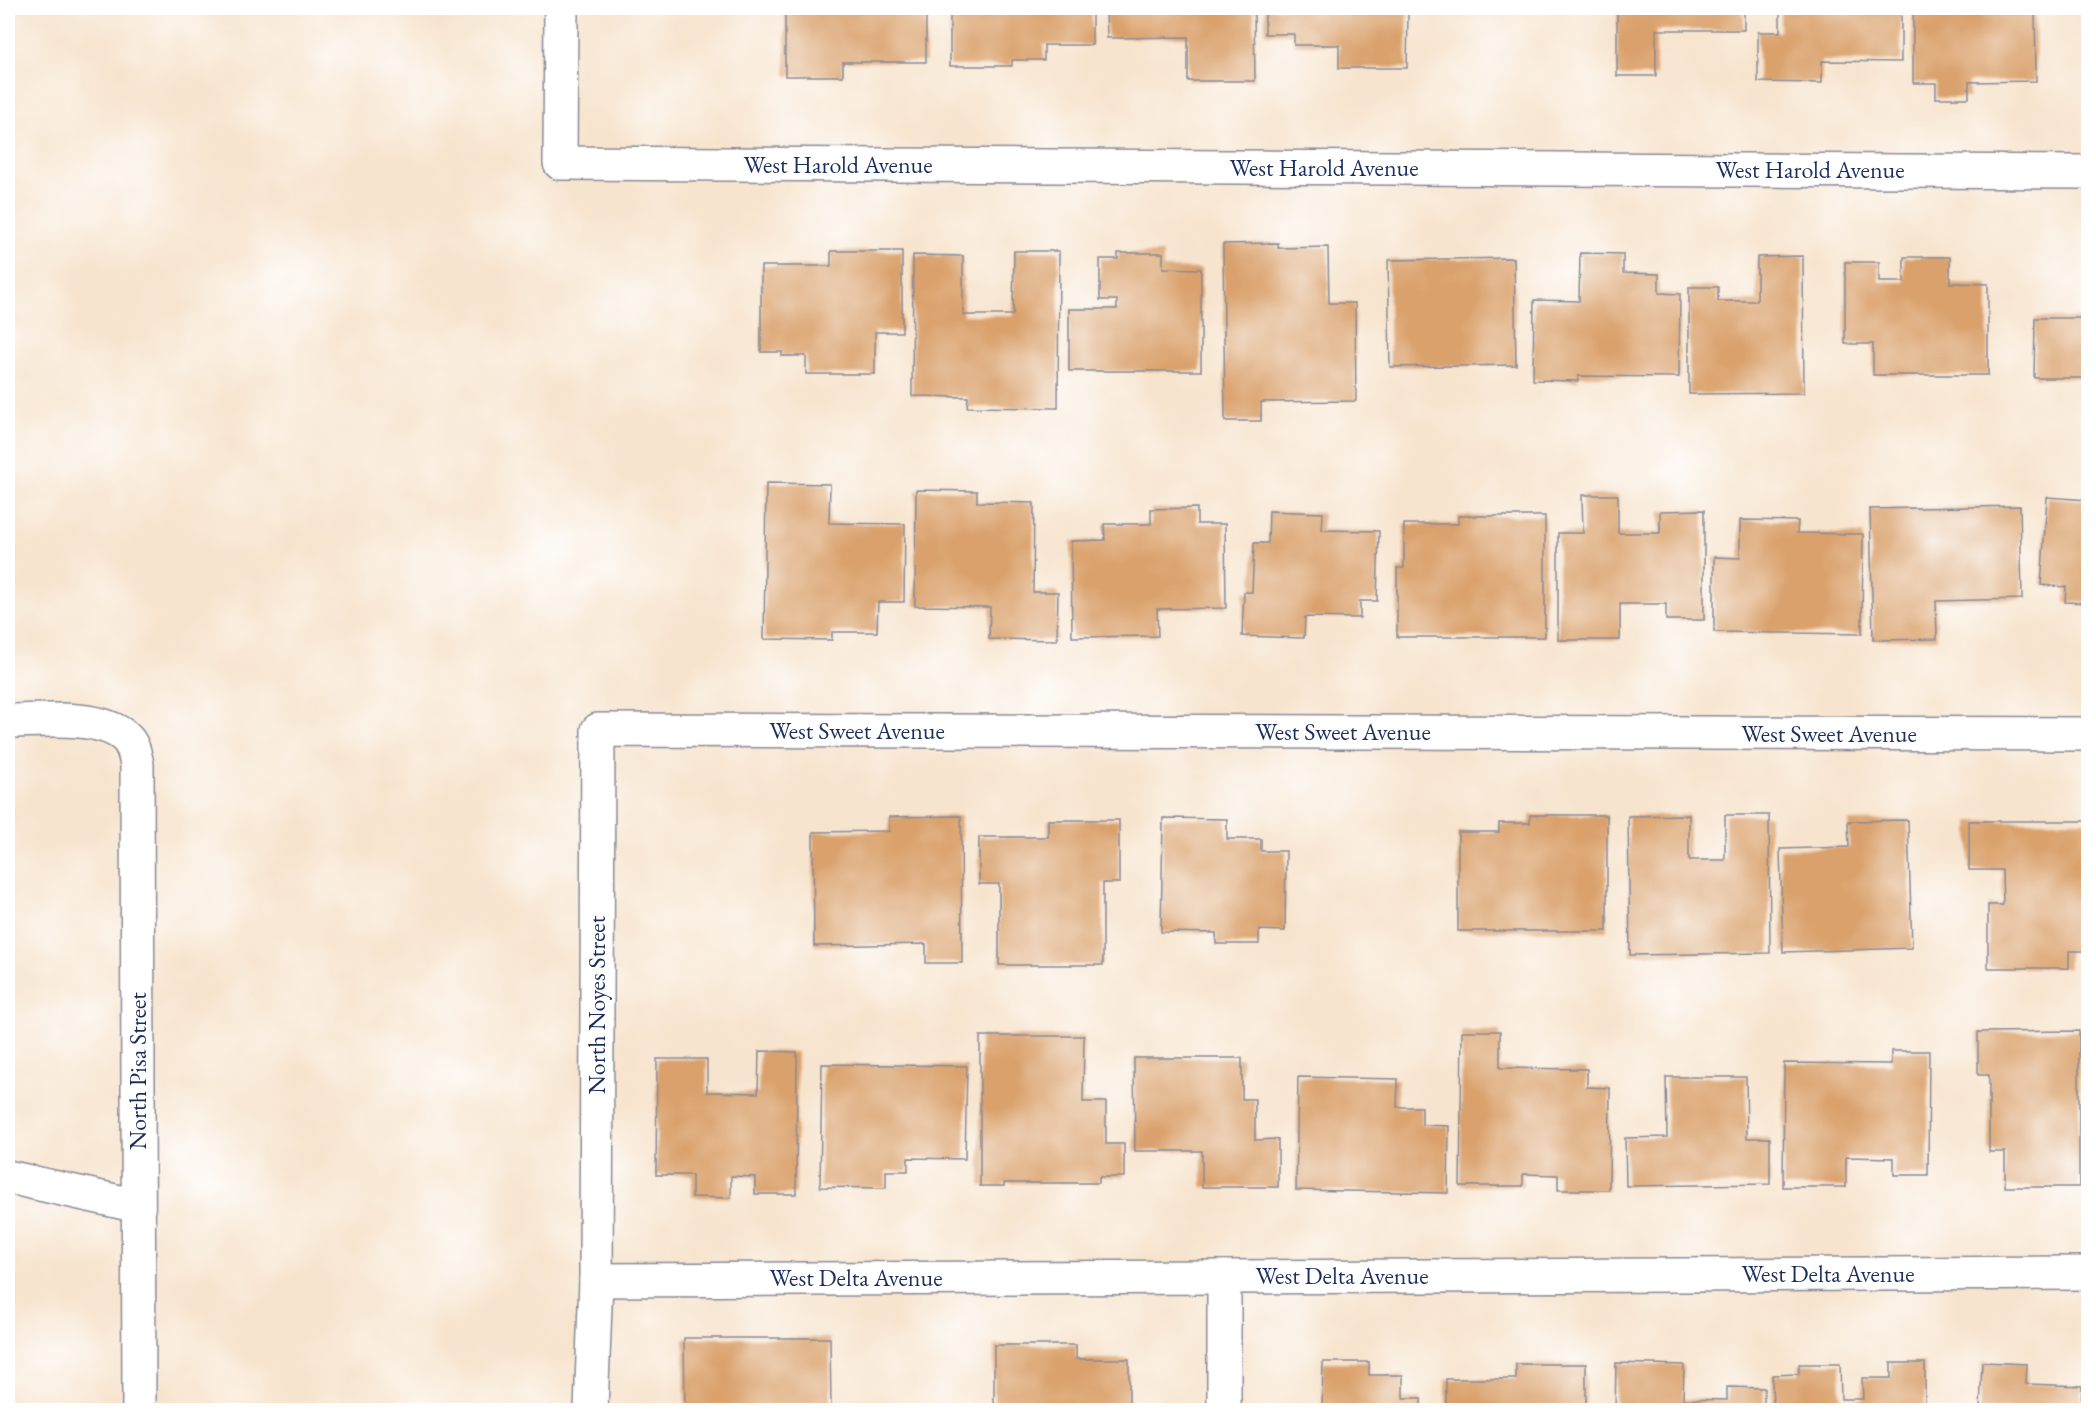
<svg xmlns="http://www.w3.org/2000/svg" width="2096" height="1418" font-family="'EB Garamond',serif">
	<rect width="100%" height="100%" fill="#fff"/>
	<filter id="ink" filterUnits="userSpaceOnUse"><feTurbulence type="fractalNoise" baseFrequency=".0167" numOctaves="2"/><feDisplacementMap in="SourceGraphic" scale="12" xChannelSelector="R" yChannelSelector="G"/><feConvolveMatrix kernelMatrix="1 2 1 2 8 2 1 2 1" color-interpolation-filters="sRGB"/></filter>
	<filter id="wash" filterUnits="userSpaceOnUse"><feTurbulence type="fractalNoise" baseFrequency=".008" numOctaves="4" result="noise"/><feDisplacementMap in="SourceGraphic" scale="24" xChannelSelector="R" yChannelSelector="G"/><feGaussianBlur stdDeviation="1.35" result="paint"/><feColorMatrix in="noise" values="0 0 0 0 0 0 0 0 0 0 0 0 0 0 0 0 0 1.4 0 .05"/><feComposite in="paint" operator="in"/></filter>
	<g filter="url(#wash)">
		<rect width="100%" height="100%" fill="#f7e4ce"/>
		<g id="blocks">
			<!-- building -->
			<g fill="#daa16c">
				<polygon points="785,8 926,8 926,62 843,62 843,76 785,76"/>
				<polygon points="950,8 1092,8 1092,45 1044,45 1044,60 1012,60 1012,66 950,66"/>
				<polygon points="1106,8 1254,8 1255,81 1188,81 1188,37 1107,38"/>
				<polygon points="1265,8 1391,8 1391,12 1408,12 1407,68 1339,68 1339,45 1294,45 1294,34 1265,34"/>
				<polygon points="1617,8 1744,8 1744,30 1656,30 1656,76 1617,76"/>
				<polygon points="1780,8 1901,8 1901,62 1822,61 1822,83 1758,82 1758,32 1780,32"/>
				<polygon points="1913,8 2035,8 2036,81 1969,82 1969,98 1936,98 1936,83 1913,83"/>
				<polygon points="1278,243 1278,248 1328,247 1329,303 1355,303 1356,401 1261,402 1261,421 1225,421 1223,244"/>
				<polygon points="831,251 902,251 902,332 875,332 875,374 806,374 806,356 782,356 782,352 761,352 761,266 831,266"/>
				<polygon points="1014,251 1059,251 1058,408 967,407 968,397 912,396 913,255 963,256 963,315 1013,315"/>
				<polygon points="1118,253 1163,253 1163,268 1201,269 1201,371 1069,371 1069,309 1117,309 1117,300 1100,300 1100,259 1118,259"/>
				<polygon points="1580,253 1623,254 1623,273 1659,274 1659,293 1680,294 1679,377 1578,376 1578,381 1533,380 1534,300 1579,301"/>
				<polygon points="1803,256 1804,393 1689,394 1689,287 1718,287 1718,301 1757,301 1757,257"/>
				<polygon points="1904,257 1950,257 1950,283 1988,284 1988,375 1873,375 1873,344 1845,344 1845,262 1879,262 1879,282 1904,282"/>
				<polygon points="1514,258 1516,365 1390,367 1388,260"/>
				<polygon points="2035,318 2088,318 2088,378 2034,378"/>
				<polygon points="766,483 830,484 829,523 905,524 904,602 878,602 877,632 832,632 832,640 764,639"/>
				<polygon points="916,490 977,491 977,502 1034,503 1033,592 1058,592 1057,640 989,639 990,607 915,606"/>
				<polygon points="1582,495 1618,495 1618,533 1660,533 1660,511 1704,510 1704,620 1666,620 1666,604 1620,604 1620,640 1558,640 1558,533 1583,533"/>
				<polygon points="2047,497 2088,500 2088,603 2065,602 2066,587 2041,585"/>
				<polygon points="2020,506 2022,599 1936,601 1937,639 1873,640 1870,509"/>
				<polygon points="1197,508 1197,524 1225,524 1226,608 1157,609 1158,636 1072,637 1071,541 1105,540 1104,524 1151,524 1151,509"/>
				<polygon points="1269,511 1323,513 1322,530 1379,531 1377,601 1360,601 1360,618 1305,617 1304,638 1242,636 1244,592 1252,592 1254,543 1268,543"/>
				<polygon points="1458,516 1545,516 1545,637 1397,637 1397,568 1404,568 1404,524 1458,524"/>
				<polygon points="1740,520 1798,521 1797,533 1863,534 1862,634 1714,632 1714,557 1740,558"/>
				<polygon points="1530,815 1607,815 1607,931 1458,931 1458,832 1499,832 1499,823 1530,823"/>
				<polygon points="1689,815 1689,860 1725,860 1725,815 1769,815 1770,953 1630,955 1628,816"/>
				<polygon points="961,816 962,963 926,963 926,944 814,946 813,832 889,831 889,817"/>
				<polygon points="1163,818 1227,819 1227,839 1261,839 1261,851 1286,851 1285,931 1259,930 1259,944 1216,944 1216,933 1161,932"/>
				<polygon points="1048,820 1119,820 1119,883 1103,883 1103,965 999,965 999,884 979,884 979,837 1048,837"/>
				<polygon points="1908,820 1912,948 1783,952 1780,849 1849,847 1848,821"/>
				<polygon points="1969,821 2088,821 2088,951 2069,951 2069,968 1988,968 1988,905 2003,905 2002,870 1969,870"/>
				<polygon points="1462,1031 1500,1031 1500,1068 1587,1069 1587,1087 1610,1088 1609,1190 1558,1190 1558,1175 1523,1174 1523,1186 1460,1186"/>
				<polygon points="2079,1031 2079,1187 2005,1187 2005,1152 1989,1152 1989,1075 1978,1075 1978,1032"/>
				<polygon points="980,1036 1084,1036 1083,1102 1106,1102 1106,1144 1124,1144 1124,1177 1099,1177 1099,1183 1004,1183 1004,1186 980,1186"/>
				<polygon points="759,1051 797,1052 796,1194 755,1194 755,1177 731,1176 731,1198 692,1197 692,1175 656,1175 657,1059 707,1059 707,1092 758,1093"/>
				<polygon points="1891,1051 1929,1051 1928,1175 1894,1175 1894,1158 1846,1157 1846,1187 1783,1187 1784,1063 1891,1064"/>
				<polygon points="1134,1058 1242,1058 1242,1099 1255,1099 1255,1140 1278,1139 1278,1187 1202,1187 1202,1151 1135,1151"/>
				<polygon points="822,1064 967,1066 965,1159 908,1158 908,1171 886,1171 886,1188 820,1187"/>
				<polygon points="1298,1077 1398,1079 1397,1107 1422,1107 1422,1125 1449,1126 1448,1193 1296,1190"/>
				<polygon points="1666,1077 1746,1077 1747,1138 1770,1138 1770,1184 1626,1186 1625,1138 1667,1137"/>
				<polygon points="684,1338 830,1338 831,1408 685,1410"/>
				<polygon points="994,1345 1076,1345 1076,1359 1129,1359 1129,1408 1098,1408 1098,1410 994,1410"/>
				<polygon points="1323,1362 1369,1362 1369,1375 1403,1375 1403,1398 1421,1398 1421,1410 1277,1410 1277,1406 1322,1406"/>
				<polygon points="1982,1362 2027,1364 2026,1384 2082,1386 2081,1410 1980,1410"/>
				<polygon points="1616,1363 1684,1365 1683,1399 1727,1400 1727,1387 1764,1388 1764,1410 1615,1410"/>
				<polygon points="1891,1363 1925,1363 1925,1410 1773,1410 1772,1375 1799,1374 1799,1364 1840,1364 1841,1399 1863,1399 1862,1378 1891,1378"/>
				<polygon points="1516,1364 1586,1364 1586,1410 1446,1410 1446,1379 1516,1379"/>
			</g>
		</g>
	</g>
	<g filter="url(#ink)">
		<use href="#blocks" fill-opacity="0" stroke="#898a96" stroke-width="1.5"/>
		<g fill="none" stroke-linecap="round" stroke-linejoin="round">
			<!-- minor casing -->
			<g stroke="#898a96" stroke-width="36">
				<g id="minor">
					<polyline points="561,8 560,163 2088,172"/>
					<path d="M8,721C40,721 98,714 124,736C133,743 135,754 137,765L139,1410"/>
					<polyline points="8,1177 138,1206"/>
					<polyline points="596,1280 2088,1273"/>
					<polyline points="591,1410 596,1280 598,730 2088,734"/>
					<polyline points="1224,1410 1224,1277"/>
				</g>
			</g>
			<!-- minor -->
			<use href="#minor" stroke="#fff" stroke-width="33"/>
		</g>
	</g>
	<g text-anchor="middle" stroke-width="4.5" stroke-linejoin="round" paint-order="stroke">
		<!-- street labels -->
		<g font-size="24" fill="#1b2f5e" stroke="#fff">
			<text x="838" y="173">West Harold Avenue</text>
			<text x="1324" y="176">West Harold Avenue</text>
			<text x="1810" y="178">West Harold Avenue</text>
			<text x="857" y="739">West Sweet Avenue</text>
			<text x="1343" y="740">West Sweet Avenue</text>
			<text x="1829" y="742">West Sweet Avenue</text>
			<text transform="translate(597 1005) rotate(-90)" y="8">North Noyes Street</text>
			<text transform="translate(138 1071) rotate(-90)" y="8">North Pisa Street</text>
			<text x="1828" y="1282">West Delta Avenue</text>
			<text x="1342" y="1284">West Delta Avenue</text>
			<text x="856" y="1286">West Delta Avenue</text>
		</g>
	</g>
	<!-- margin -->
	<rect width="2096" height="1418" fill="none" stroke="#fff" stroke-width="30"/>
</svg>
